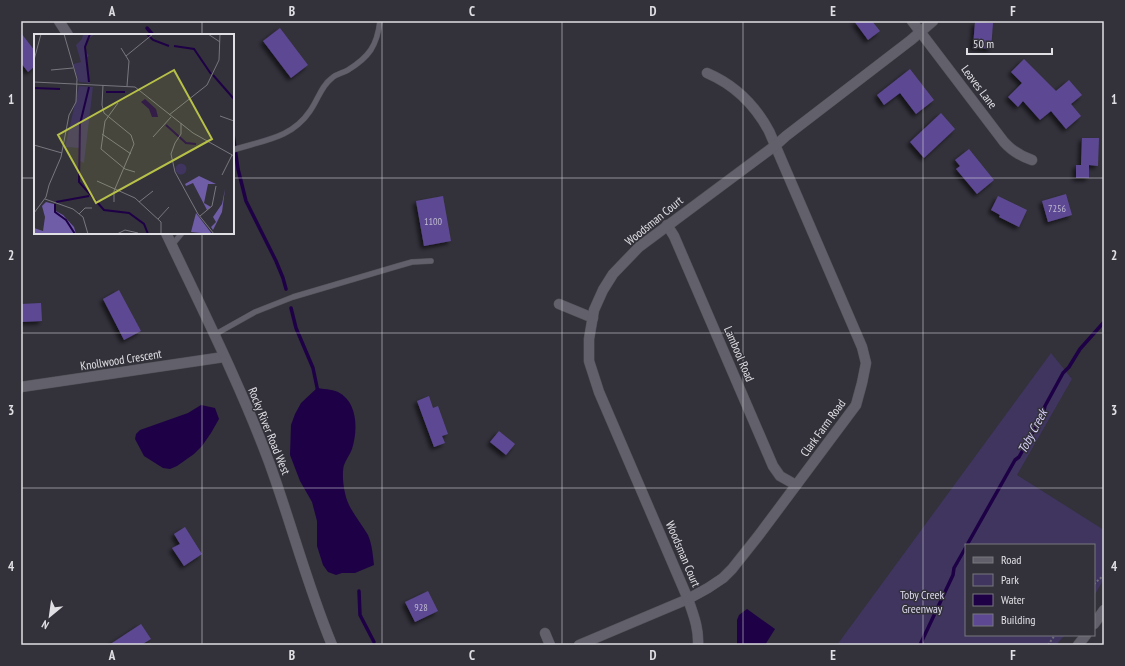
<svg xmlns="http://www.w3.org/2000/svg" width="1125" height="666" font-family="'PT Sans Narrow',sans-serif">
	<defs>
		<filter id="shadow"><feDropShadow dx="-3" dy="3" stdDeviation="2" flood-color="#0009"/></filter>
	</defs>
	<rect width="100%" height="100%" fill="#33313a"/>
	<!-- green -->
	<polygon fill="#3f355f" points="1051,353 1072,379 1017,475 1104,530 1104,579 1094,596 1094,545 966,545 966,635 1065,635 1056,645 837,645"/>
	<!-- water -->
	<g fill="#1e0046">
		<path d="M317,388C323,389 331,389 338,392C358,402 358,430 352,449C350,454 346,460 344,465C342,473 343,484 345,493C348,509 360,521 368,535C372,544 373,556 374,565L355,573H342L336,575L328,572L323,565L317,546V521L312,502L300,481L290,455L291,425L295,414L301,403Z"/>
		<polygon points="201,405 215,408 219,419 211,433 202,446 194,454 177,466 170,469 163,468 144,456 135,439 136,434 140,430 188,413"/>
		<polygon points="747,609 775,629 765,645 737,645 737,620 739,615"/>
	</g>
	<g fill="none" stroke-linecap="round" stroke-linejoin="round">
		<!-- stream -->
		<g stroke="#1e0046" stroke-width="3.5">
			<polyline points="147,28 153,35"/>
			<polyline points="233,134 238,169 246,201 276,261 283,278 286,289"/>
			<polyline points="291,308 296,328 313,368 318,392"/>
			<polyline points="967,545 1015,460 1019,457 1043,414 1045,406 1063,373 1069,367 1080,349 1104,322"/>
			<polyline points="359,591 360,615 374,642"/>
			<polyline points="920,645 953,575 954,568 966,547"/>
		</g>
	</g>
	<!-- building -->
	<g fill="#5d4993" filter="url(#shadow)">
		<polygon points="854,21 872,21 880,31 868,40"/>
		<polygon points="975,22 993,23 991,49 973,47"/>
		<polygon points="280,28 308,65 291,78 263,41"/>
		<polygon points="21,33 35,51 35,66 28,72 21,63"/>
		<polygon points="1024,59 1056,91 1069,80 1082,95 1071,104 1081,116 1066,129 1051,111 1040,120 1023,101 1018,107 1008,97 1022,83 1011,72"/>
		<polygon points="910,69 934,100 916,114 900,93 884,105 877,95"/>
		<polygon points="941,113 955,129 924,158 910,142"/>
		<polygon points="1082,138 1099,138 1098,166 1089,165 1089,178 1076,178 1076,165 1081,165"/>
		<polygon points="969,149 994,180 977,194 956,169 960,166 955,160"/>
		<polygon points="1066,194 1072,215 1048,222 1042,201"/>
		<polygon points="443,196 451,241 424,246 416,201"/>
		<polygon points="998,196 1027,210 1019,227 999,217 1000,215 991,210"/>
		<polygon points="119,290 141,331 124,340 103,299"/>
		<polygon points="41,303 42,321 21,322 21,304"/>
		<polygon points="429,396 433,408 438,406 448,434 442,436 445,443 434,447 417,401"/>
		<polygon points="499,431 515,444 506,455 490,442"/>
		<polygon points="185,527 202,554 184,566 172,548 180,544 174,534"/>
		<polygon points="428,591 438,611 415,622 405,602"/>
		<polygon points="141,624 151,639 141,645 109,645"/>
	</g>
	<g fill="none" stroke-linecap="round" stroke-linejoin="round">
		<!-- service casing -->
		<g stroke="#525058" stroke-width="6">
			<g id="service">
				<path d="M233,150C263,140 291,139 310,111C318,100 321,86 332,78C336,74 343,73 348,70C369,57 377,46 380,21"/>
				<polyline points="172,245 182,233"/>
				<polyline points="214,335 255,312 293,297 398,266 412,262 431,261"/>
			</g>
		</g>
		<!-- minor casing -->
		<g stroke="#525058" stroke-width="11">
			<g id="minor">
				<path d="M912,21L1004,142C1012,151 1020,156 1032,160"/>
				<polyline points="667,225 674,236 773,466 780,476 796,485"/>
				<polyline points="559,304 593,318"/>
				<polyline points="21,387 224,357"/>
				<polyline points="1094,624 1104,610"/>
				<polyline points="545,633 550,645"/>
				<path d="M579,645L688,599L708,588L723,578L732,569L759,535L856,405L862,383L866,363L862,347L769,131C755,105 735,85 707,73"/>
				<path d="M698,645C699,628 693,614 688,599L599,392L589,361V339L594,310L603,290L613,274L639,247L776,145L786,136L911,40L933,21"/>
				<polyline points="1078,645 1086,635"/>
			</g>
		</g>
		<!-- tertiary casing -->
		<g stroke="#525058" stroke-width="11">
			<g id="tertiary">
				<polyline points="59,21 68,35"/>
				<path d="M166,233C202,309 240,384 269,462C291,522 307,585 332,645"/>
			</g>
		</g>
		<!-- path -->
		<g stroke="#6f6d75" stroke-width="2" stroke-dasharray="2 2" stroke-linecap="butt">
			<polyline points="1094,584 1104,575"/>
			<polyline points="1048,645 1055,635"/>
		</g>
		<!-- service -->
		<use href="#service" stroke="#62606a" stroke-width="5"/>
		<!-- minor -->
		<use href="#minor" stroke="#62606a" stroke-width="10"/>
		<!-- tertiary -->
		<use href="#tertiary" stroke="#62606a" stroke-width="10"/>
	</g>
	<!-- grid -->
	<path fill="none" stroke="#e0dfe4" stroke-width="1" stroke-opacity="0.55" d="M202,21V35M382,21V645M562,21V645M743,21V645M923,21V645M21,178H35M233,178H1104M202,233V645M21,333H1104M21,488H1104"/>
	<g text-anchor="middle" stroke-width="3" stroke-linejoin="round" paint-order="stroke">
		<!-- number labels -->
		<g font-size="10" fill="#bfbad0">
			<text x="1057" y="212">7256</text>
			<text x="433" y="225">1100</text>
			<text x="421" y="611">928</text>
		</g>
		<!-- street labels -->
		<g font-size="12" fill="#e0dfe4" stroke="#33313a">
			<text transform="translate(979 87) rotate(53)" y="4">Leaves Lane</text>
			<text transform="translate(654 221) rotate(-39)" y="4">Woodsman Court</text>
			<text transform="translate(739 354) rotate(67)" y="4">Lambool Road</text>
			<text transform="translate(121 360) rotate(-9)" y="4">Knollwood Crescent</text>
			<text transform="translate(823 428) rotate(-54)" y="4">Clark Farm Road</text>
			<text transform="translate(269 431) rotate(68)" y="4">Rocky River Road West</text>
			<text transform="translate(683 554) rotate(67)" y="4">Woodsman Court</text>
		</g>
		<!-- park labels -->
		<g font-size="12" fill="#dedbf0" stroke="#33313a">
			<text x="922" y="599">Toby Creek<tspan x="922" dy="14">Greenway</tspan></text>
		</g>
		<!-- water labels -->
		<g font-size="13" font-style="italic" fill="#d9d1fc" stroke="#33313a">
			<text transform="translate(1032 431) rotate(-62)" y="5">Toby Creek</text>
		</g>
	</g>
	<!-- overview -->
	<g transform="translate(34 34)">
		<rect width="200" height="200" fill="#33313a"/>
		<path d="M49,0H61L53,6L51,17L55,22L52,24L56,49L45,48L39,30L47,28L42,11L48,5ZM45,52L59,53L50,129L46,127V114L31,113ZM141.5 135a5.5 5.5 0 1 1 11 0a5.5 5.5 0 1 1-11 0Z" fill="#3f355f"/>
		<path d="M165,142L182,150H174L170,169L177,173L173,176L159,149L152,152L151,150ZM191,155L188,178L179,196L177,193L182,188L179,183L188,170ZM12,168L20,170V176L29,181L40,193L42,200H0V194L9,197L11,183L8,172ZM162,179L178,200L157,198Z" fill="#705da8"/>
		<path d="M111,65L122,75L124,83H118L115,75L107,68Z" fill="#1e0046"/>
		<path fill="none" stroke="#1e0046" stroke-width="2" d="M113,0L119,6L135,12M140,12L160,15L177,40M179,41L200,65M55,48L51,13L56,0M55,53L46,90L45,148L70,176L95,179L110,190L114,200M0,54L26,55M72,58H91M132,91L152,109L162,110M22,168L55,162M21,170V178L32,186L41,200"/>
		<path fill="none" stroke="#78777e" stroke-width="1" d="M174,0L186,8M87,14L95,27L93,52M92,22L119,0M0,26L7,0M17,36L39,34M0,48L101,53L159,99L200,122M69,51L68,71L70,79L97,101L100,110L80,157V168M84,69L71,87L67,115L91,135L101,138M135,81L173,51L185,26L186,0M186,82L200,87M147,89V100L141,109L137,120L141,138L164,180L180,200M68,100L97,120M119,103L137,83M0,111L28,119M188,141L198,121M63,147L101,164L127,188V200M11,165L39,175L49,183L54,200M105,168L119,157M0,179L12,163L15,151L27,123L35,81L42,68L43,45L30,0M45,180L51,174H58M166,182L178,172L182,152M124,185L135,173M83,200L91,196L104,199"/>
		<path fill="#b7c148" fill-opacity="0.15" stroke="#b7c148" stroke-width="2" d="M140,36L178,105L62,169L24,101Z"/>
		<rect width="200" height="200" fill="none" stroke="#e0dfe4" stroke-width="2"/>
	</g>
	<!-- border -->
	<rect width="1125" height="666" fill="none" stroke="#33313a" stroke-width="44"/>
	<!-- legend -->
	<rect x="965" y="544" width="130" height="92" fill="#33313a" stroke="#78777e"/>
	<rect x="973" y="557" width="20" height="6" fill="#62606a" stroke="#78777e"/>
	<text x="1001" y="564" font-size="12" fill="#e0dfe4">Road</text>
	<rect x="973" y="574" width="20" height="12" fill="#3f355f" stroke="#78777e"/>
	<text x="1001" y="584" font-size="12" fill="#e0dfe4">Park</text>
	<rect x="973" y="594" width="20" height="12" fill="#1e0046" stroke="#78777e"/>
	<text x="1001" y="604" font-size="12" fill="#e0dfe4">Water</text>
	<rect x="973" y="614" width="20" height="12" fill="#5d4993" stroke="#78777e"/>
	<text x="1001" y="624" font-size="12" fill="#e0dfe4">Building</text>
	<!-- north arrow -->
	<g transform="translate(50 616) rotate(209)" stroke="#33313a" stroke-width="3" paint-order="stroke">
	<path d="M0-3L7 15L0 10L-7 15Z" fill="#e0dfe4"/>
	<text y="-6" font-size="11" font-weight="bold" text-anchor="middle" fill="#e0dfe4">N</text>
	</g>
	<!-- scale -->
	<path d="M967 48v6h85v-6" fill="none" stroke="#e0dfe4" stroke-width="2"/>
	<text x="973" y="48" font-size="12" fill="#e0dfe4" stroke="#33313a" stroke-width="3" paint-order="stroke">50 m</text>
	<rect x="22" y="22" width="1081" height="622" fill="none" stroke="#e0dfe4" stroke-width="1.5"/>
	<g font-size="13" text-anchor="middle" font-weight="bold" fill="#e0dfe4">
		<text x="112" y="16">A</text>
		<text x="292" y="16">B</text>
		<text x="472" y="16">C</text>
		<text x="653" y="16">D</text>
		<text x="833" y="16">E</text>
		<text x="1013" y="16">F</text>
		<text x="11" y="104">1</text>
		<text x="1114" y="104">1</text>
		<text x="11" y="260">2</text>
		<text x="1114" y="260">2</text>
		<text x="11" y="415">3</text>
		<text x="1114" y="415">3</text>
		<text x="11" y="571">4</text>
		<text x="1114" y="571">4</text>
		<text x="112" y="660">A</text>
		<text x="292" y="660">B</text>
		<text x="472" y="660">C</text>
		<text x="653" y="660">D</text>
		<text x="833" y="660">E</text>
		<text x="1013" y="660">F</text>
	</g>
</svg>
